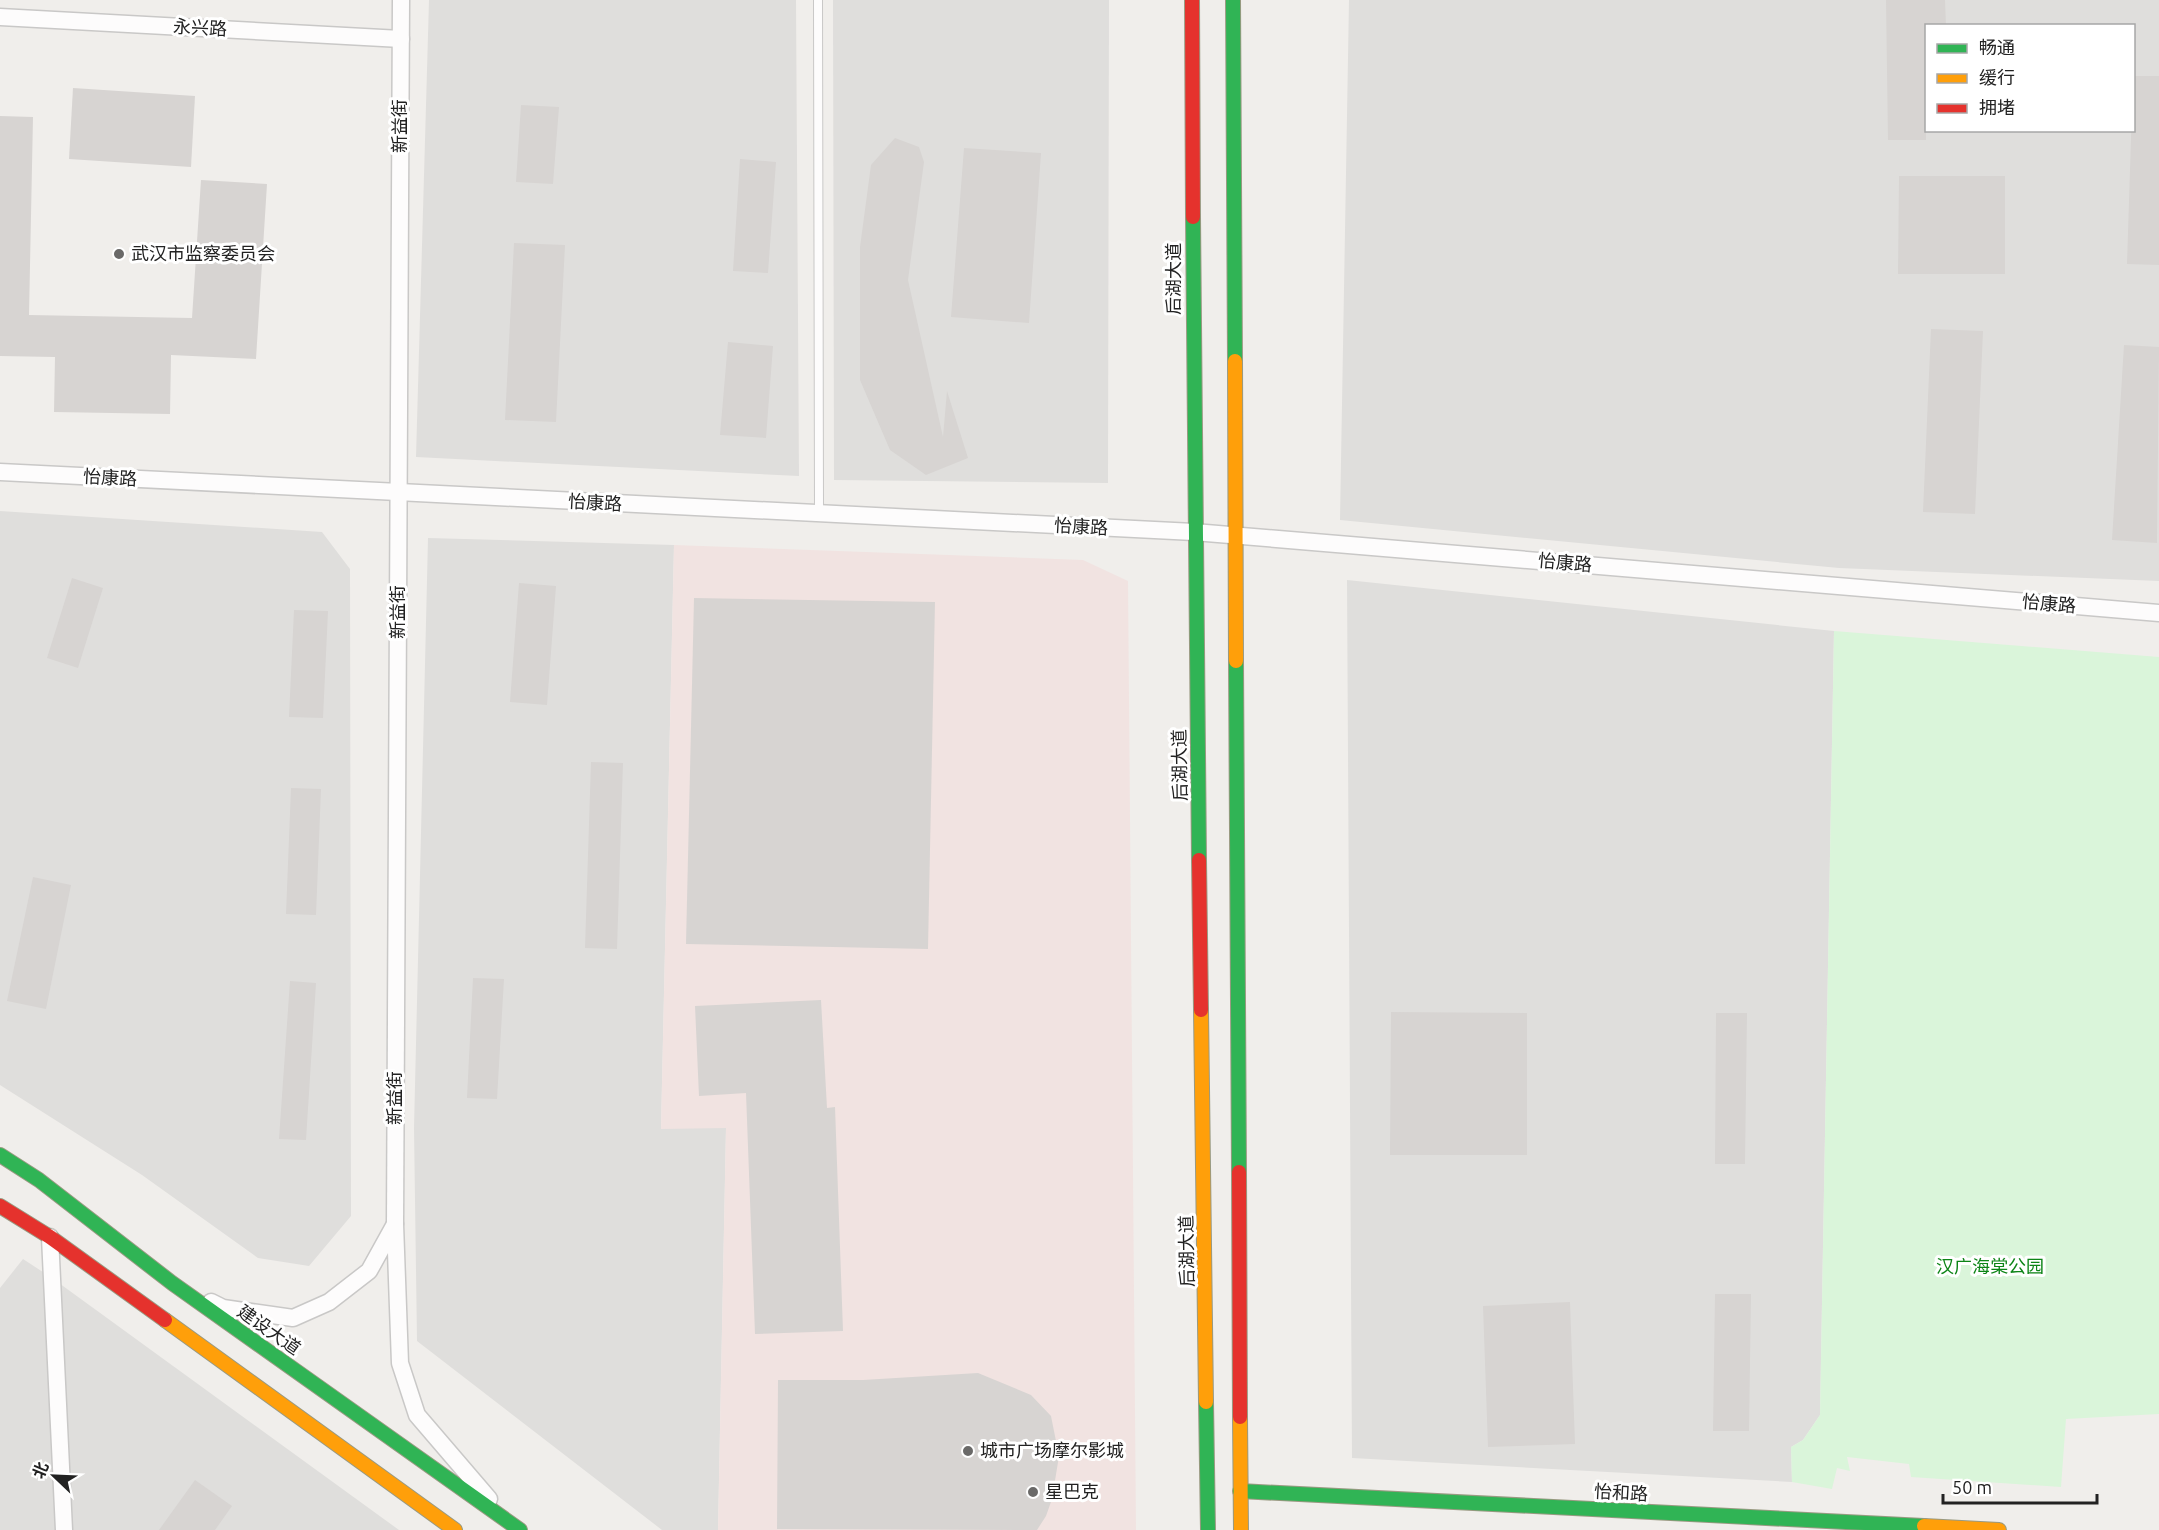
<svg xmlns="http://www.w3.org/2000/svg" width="2159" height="1530" font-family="Ubuntu,'Noto Sans SC',sans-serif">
	<rect width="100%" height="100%" fill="#f0eeeb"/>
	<!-- residential -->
	<g fill="#dfdedc" fill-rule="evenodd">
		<polygon points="429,0 796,0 799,476 416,457"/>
		<polygon points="833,0 1109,0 1108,483 834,480"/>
		<path d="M1349,0H2159V581L1839,568L1340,520ZM1926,26H2134V130H1926Z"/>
		<polygon points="0,511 322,532 350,569 351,1216 309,1266 258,1258 142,1175 0,1085"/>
		<polygon points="428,538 674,545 661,1128 726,1128 718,1530 662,1530 417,1341 414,1128"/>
		<polygon points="1347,580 1834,631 1820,1415 1803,1440 1791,1447 1792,1482 1352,1458"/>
		<polygon points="23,1259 52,1278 399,1530 0,1530 0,1288"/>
	</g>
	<!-- commercial -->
	<polygon fill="#f1e3e1" points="674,545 1083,560 1128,581 1136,1530 718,1530 726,1128 661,1129"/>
	<!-- park -->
	<polygon fill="#daf5da" points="1834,631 2159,657 2159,1414 2066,1419 2061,1487 1911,1477 1909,1464 1847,1457 1850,1471 1837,1468 1832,1489 1792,1482 1791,1447 1803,1440 1820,1415"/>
	<!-- building -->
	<g fill="#d7d4d2">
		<polygon points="1886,0 1945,0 1946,26 1926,26 1926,140 1888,140"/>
		<polygon points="2133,76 2159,76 2159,265 2127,264"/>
		<polygon points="73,88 195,96 191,167 69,159"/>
		<polygon points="521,105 559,107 553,184 516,182"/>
		<polygon points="0,116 33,117 29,315 192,318 201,180 267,184 256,359 171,355 170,414 54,412 55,357 0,356"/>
		<polygon points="895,138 919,147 924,162 908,280 943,437 947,391 968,458 926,475 890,450 860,380 860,247 871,165"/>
		<polygon points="964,148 1041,153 1029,323 951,317"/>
		<polygon points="740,159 776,162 768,273 733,271"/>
		<polygon points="1899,176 2005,176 2005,274 1898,274"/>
		<polygon points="514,243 565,245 556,422 505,420"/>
		<polygon points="1931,329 1983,331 1975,514 1923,512"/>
		<polygon points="728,342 773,346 766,438 720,435"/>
		<polygon points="2124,345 2159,347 2157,543 2112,540"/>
		<polygon points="72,578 103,588 78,668 47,658"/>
		<polygon points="519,583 556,586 547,705 510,702"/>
		<polygon points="694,598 935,602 928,949 686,944"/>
		<polygon points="294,610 328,611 323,718 289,717"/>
		<polygon points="591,762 623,763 617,949 585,948"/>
		<polygon points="291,788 321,789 316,915 286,914"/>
		<polygon points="33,877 71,885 46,1009 7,1001"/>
		<polygon points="473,978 504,979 497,1099 467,1098"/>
		<polygon points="290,981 316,983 306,1140 279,1139"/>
		<polygon points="821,1000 827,1108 835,1107 843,1331 755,1334 746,1093 699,1096 695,1006"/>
		<polygon points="1391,1012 1527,1013 1527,1155 1390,1155"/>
		<polygon points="1716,1013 1747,1013 1745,1164 1715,1164"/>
		<polygon points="1715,1294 1751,1294 1749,1431 1713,1431"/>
		<polygon points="1570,1302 1575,1444 1488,1447 1483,1306"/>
		<polygon points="978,1373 1031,1395 1051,1416 1059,1456 1052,1499 1046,1516 1037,1530 777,1529 778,1380 863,1380"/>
		<polygon points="195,1480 232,1506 215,1530 159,1530"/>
	</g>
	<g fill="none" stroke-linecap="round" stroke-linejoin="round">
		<!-- lane casing -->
		<g stroke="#c9c8c7" stroke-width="10">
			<polyline id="lane" points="818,0 819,514"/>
		</g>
		<!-- street casing -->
		<g stroke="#c9c8c7" stroke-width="19">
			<g id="street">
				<polyline points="0,17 401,39"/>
				<polyline points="0,472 1194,532 2159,613"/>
				<polyline points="395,1224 401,0"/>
				<polyline points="50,1237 64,1530"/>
				<polyline points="211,1302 223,1308 293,1318 329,1302 369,1271 395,1224 400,1363 417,1415 489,1499"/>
			</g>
		</g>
		<!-- fast casing -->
		<g stroke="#999a82" stroke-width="16">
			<g id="fast">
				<polyline points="1233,0 1235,361"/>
				<polyline points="1193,217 1199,860"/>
				<polyline points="1236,661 1239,1172"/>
				<polyline points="0,1155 39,1180 172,1283 520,1530"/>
				<polyline points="1206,1402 1208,1530"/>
				<polyline points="1240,1491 1924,1526"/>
			</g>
		</g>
		<!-- slow casing -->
		<g stroke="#999a82" stroke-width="16">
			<g id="slow">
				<polyline points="1235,361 1236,661"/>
				<polyline points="1201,1010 1206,1402"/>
				<polyline points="165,1320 455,1530"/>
				<polyline points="1240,1417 1241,1530"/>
				<polyline points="1924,1526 1999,1530"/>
			</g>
		</g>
		<!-- jam casing -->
		<g stroke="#999a82" stroke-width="16">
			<g id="jam">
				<polyline points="1192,0 1193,217"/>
				<polyline points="1199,860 1201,1010"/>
				<polyline points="1239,1172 1240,1417"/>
				<polyline points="0,1206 50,1237 165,1320"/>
			</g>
		</g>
		<!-- lane -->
		<use href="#lane" stroke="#fdfcfc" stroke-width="8"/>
		<!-- street -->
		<use href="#street" stroke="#fdfcfc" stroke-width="16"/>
		<!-- fast -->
		<use href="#fast" stroke="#30b455" stroke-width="14"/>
		<!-- slow -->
		<use href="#slow" stroke="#ff9f0a" stroke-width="14"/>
		<!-- jam -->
		<use href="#jam" stroke="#e5322d" stroke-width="14"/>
	</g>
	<!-- markers -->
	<g fill="#6a6968" stroke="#fff" stroke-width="2">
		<circle cx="119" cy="254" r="6"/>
		<circle cx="968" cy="1451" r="6"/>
		<circle cx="1033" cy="1492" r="6"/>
	</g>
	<g text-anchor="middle" stroke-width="6" stroke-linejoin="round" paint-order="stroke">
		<!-- street labels -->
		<g font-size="18" fill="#222" stroke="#fff">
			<text transform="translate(200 28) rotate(3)" y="6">永兴路</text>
			<text transform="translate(400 126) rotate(-90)" y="6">新益街</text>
			<text transform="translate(1174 279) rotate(-90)" y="6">后湖大道</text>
			<text transform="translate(110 478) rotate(3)" y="6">怡康路</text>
			<text transform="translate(595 503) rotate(3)" y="6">怡康路</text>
			<text transform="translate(1081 527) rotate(3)" y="6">怡康路</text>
			<text transform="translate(1565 563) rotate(5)" y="6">怡康路</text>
			<text transform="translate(2049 604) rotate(5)" y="6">怡康路</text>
			<text transform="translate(398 612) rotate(-90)" y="6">新益街</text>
			<text transform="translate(1180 765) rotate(-91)" y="6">后湖大道</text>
			<text transform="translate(395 1098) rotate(-90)" y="6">新益街</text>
			<text transform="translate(1187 1251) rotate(-91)" y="6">后湖大道</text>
			<text transform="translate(269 1330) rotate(35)" y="6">建设大道</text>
			<text transform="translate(1621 1493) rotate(3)" y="6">怡和路</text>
		</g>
		<!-- poi labels -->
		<g font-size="18" fill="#222" stroke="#fff" text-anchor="start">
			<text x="131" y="260">武汉市监察委员会</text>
			<text x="980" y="1457">城市广场摩尔影城</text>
			<text x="1045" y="1498">星巴克</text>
		</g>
		<!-- park labels -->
		<g font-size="18" fill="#0c8416" stroke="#fff">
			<text x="1990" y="1273">汉广海棠公园</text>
		</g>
	</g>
	<!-- legend -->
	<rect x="1925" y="24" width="210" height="108" fill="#ffffff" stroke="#a7a7a7" stroke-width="1.5"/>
	<rect x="1937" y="44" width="30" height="9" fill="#30b455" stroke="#a7a7a7" stroke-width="1.5"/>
	<text x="1979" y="54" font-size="18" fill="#222222">畅通</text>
	<rect x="1937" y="74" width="30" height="9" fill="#ff9f0a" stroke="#a7a7a7" stroke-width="1.5"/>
	<text x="1979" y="84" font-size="18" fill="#222222">缓行</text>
	<rect x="1937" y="104" width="30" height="9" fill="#e5322d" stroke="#a7a7a7" stroke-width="1.5"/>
	<text x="1979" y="114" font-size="18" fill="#222222">拥堵</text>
	<!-- north arrow -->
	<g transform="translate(54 1476) rotate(293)" stroke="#ffffff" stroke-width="4.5" paint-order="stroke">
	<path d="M0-4.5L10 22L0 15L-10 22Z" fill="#222222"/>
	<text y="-9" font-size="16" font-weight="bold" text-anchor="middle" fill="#222222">北</text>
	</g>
	<!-- scale -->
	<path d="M1943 1494v9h154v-9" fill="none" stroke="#222222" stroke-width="3"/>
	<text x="1952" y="1494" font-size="18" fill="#222222" stroke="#ffffff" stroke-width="4.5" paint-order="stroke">50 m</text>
</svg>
